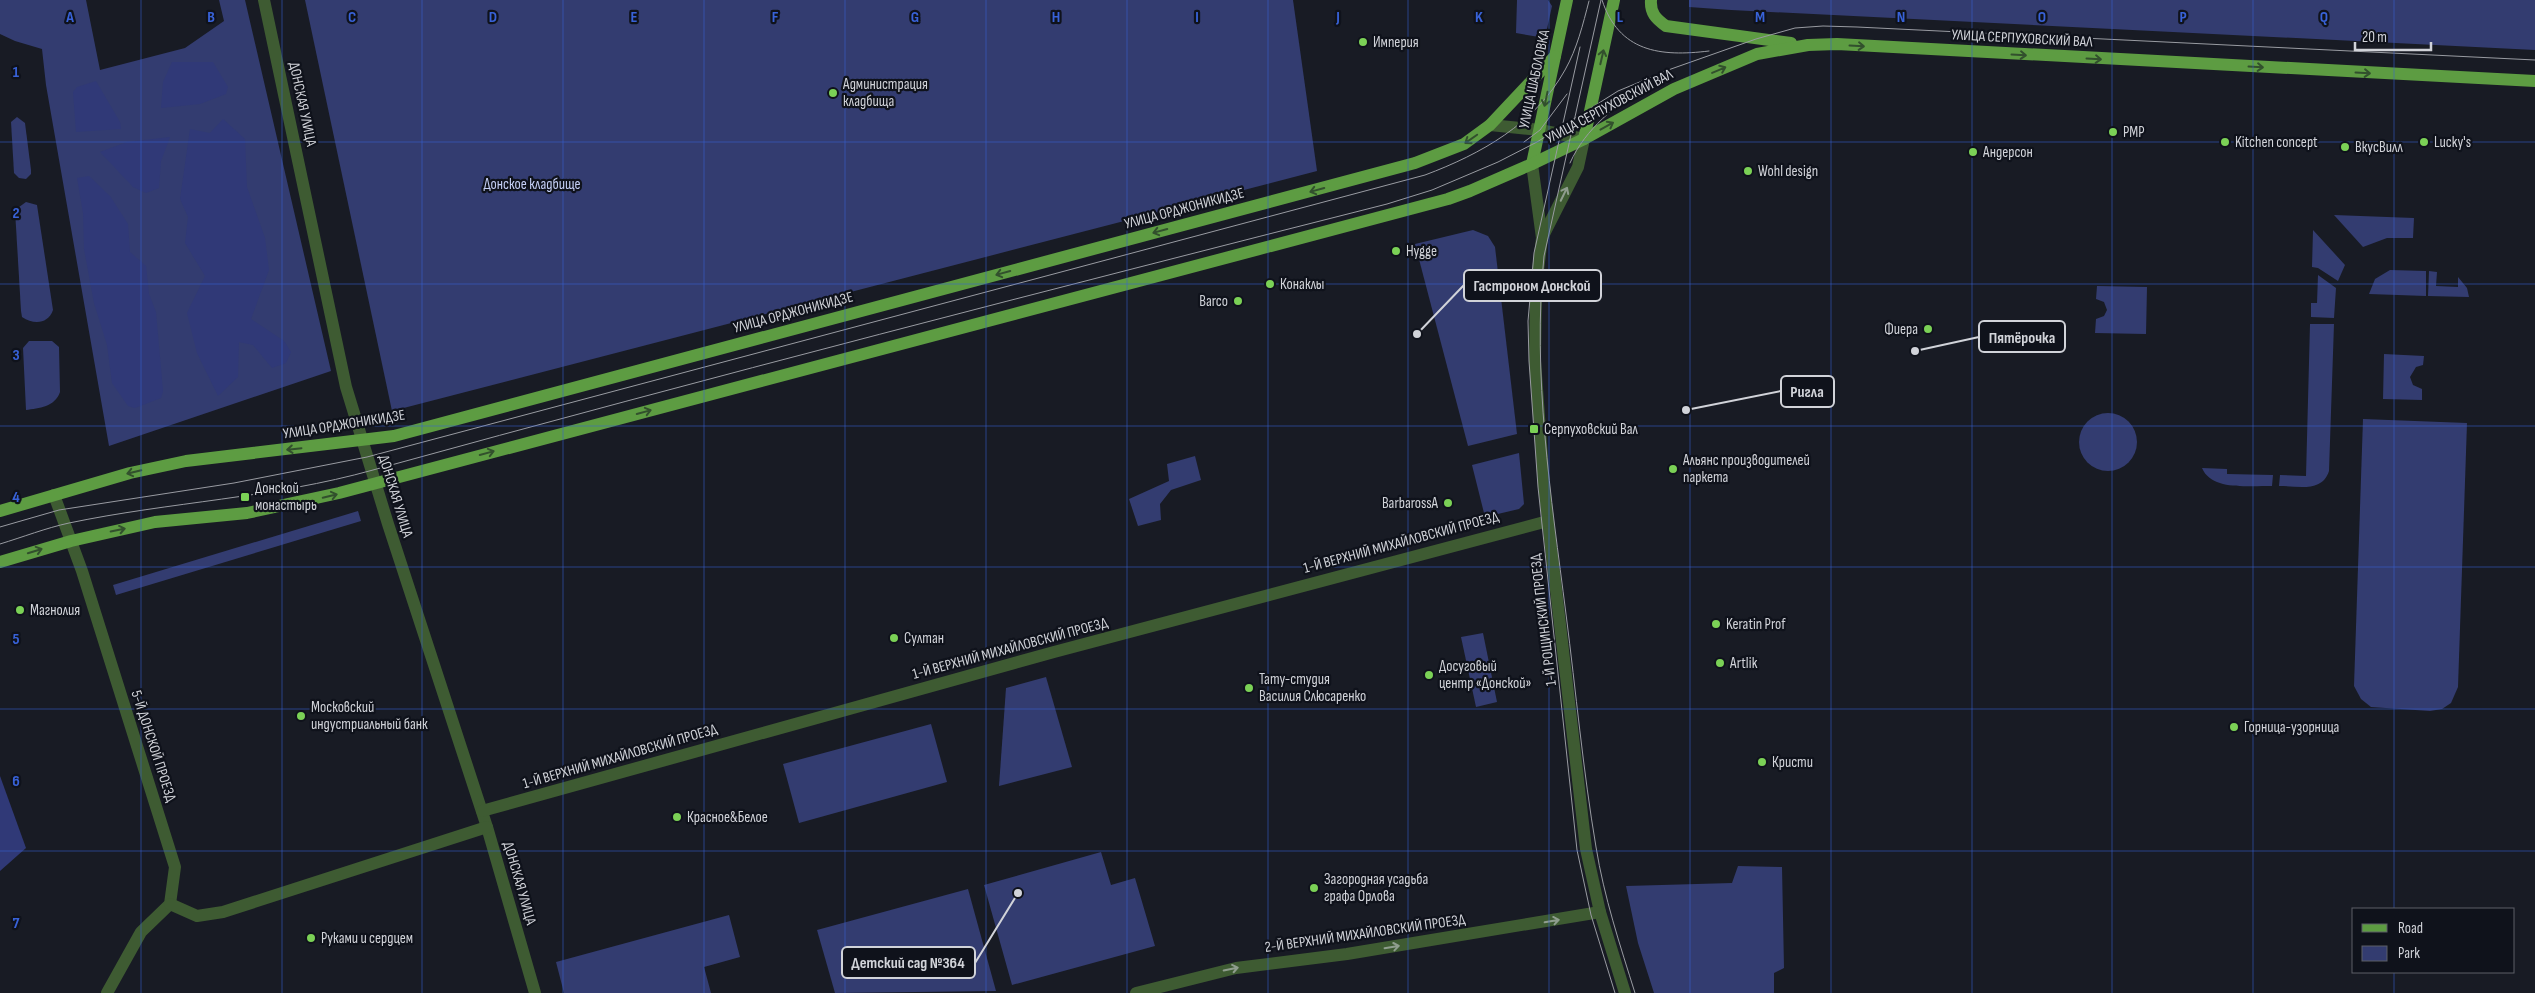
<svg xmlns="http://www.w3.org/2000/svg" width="2535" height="993" font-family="'Sofia Sans Condensed',sans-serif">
	<rect width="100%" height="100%" fill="#181b24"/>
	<!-- green -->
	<g fill="#333c70">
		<polygon points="0,0 86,0 100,70 185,48 224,21 219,0 245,0 331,371 109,446 46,85 42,49 15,41 0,34"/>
		<polygon points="305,0 1293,0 1317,171 392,411"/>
		<polygon points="1517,0 1548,0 1552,6 1545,38 1516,33"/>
		<polygon points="1689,0 2535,0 2535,50 1731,10 1689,7"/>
		<polygon points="17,117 25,123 31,170 31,174 26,179 19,178 14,173 11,122"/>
		<path d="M26,202L37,205L53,310C48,324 34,325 22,317L21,311L15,210Z"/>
		<polygon points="2334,215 2414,218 2413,238 2387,238 2363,247"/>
		<polygon points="1473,230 1488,236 1495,247 1517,434 1468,446 1415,244"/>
		<polygon points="2313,230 2345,265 2338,281 2318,268 2312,267"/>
		<polygon points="2390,270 2426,271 2426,296 2369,294 2375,279"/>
		<polygon points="2429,271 2437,272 2436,286 2458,287 2458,277 2467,288 2469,297 2428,296"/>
		<polygon points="2318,275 2336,288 2334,318 2311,317 2311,303 2317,303"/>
		<polygon points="2097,286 2147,287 2146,334 2095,333 2096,319 2104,316 2107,310 2104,302 2096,299"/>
		<path d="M2310,324H2334L2329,471C2322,493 2298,486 2279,486L2280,475L2306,476Z"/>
		<path d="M29,341H52L59,347L60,392C55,407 39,408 26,410L23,348Z"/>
		<polygon points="2384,354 2424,356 2423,365 2416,367 2410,377 2413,385 2422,389 2422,400 2383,399"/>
		<circle cx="2108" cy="442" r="29"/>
		<polygon points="2363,419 2467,423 2458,687 2451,703 2442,709 2430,711 2371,707 2361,699 2354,686"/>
		<polygon points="1519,453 1524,504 1519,509 1485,517 1472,465"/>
		<polygon points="1195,456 1201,480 1171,490 1160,504 1161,520 1138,526 1129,499 1169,481 1167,464"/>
		<path d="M2202,468L2227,469V474L2273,475L2272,486C2251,485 2212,492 2202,468Z"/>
		<polygon points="358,511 361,521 116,595 113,585"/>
		<polygon points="1483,633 1497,702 1476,707 1461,637"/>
		<polygon points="1046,677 1072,767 999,786 1006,688"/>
		<polygon points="931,724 947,782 799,823 783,764"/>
		<polygon points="1101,852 1111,885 1135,878 1155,946 1012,985 984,885"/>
		<polygon points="1738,866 1782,867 1784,968 1774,973 1774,993 1654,993 1638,943 1626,886 1732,883"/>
		<polygon points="968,889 996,991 835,993 817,930"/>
		<polygon points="729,915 740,957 704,967 711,993 564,993 556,962"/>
	</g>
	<!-- forest -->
	<g fill="#303977">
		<polygon points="172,62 213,62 228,87 226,94 200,104 161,108 163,82"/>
		<polygon points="96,81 120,122 121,129 76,132 73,92 77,87"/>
		<polygon points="223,119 245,139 247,187 265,238 269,270 251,319 284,341 291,352 286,363 272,368 253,345 239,342 238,377 218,396 197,353 187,313 205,276 185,243 188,217 180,199 190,129 210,133"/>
		<polygon points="170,137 161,161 159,188 146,193 133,187 100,152 127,142"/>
		<polygon points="89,176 110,196 128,224 130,252 146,266 149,294 156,312 163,391 161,398 135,408 128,406 112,383 107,345 94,303 84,249 83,213 77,178"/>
		<polygon points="0,776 26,848 0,871"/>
	</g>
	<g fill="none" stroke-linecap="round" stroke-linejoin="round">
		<!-- minor -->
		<g stroke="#3e5b32" stroke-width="12">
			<polyline points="264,0 346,387 388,524 487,827 535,993"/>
			<polyline points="1490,125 1540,130 1584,139 1578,167 1542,238 1536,286 1535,361 1544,486 1586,849 1600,912 1625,993"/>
			<polyline points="1532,164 1542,238"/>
			<polyline points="54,495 82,571 175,867 170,904 141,932 107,993"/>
			<polyline points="482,811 1054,652 1548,521"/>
			<polyline points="170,904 197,916 223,912 487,827"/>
			<polyline points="1136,993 1236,968 1347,954 1600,912"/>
		</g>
		<!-- major -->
		<g stroke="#5d9c42" stroke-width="12">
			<path d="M1651,0C1650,13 1656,19 1666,26L1791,43"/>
			<polyline points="1584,139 1614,0"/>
			<polyline points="1532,164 1567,0"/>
			<polyline points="0,511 130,473 186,461 394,436 1415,163 1464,144 1490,125 1555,56"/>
			<polyline points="0,562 71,541 155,522 247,513 339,493 1448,199 1470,191 1532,164 1584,139 1674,89 1757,54 1808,45 1837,44 2535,81"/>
		</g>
		<!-- tram -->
		<g stroke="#999ba2" stroke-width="1">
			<path d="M1601,0L1544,256C1532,375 1551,496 1566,614C1576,692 1583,770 1596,847C1604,897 1620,945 1635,993"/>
			<path d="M1602,0C1619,52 1660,57 1709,51"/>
			<polyline points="1580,47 1534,253 1528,321 1529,361 1538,487 1577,850 1591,915 1615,993"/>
			<polyline points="1524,142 1540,130 1567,94"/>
			<path d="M1570,163C1586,127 1616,107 1646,83"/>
			<path d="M0,527L59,510L234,483L367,457L1425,175C1481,154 1535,124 1565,70C1577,49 1583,24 1589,1"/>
			<path d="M0,544C23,537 46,528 69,523C170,502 273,498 373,470C710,377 1048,290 1387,204L1432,190L1498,162L1537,142L1618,91L1671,69L1756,39L1795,28L1823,26L1857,27L2535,60"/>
		</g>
	</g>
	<!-- one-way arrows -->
	<defs><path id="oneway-shaft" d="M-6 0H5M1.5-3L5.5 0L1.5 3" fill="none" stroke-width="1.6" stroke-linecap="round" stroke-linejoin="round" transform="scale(1.25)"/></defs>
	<g stroke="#32502d">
		<use href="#oneway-shaft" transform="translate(1857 46) rotate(3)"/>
		<use href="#oneway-shaft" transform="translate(2019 55) rotate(3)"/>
		<use href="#oneway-shaft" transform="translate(1602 57) rotate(-77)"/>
		<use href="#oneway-shaft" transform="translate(2094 59) rotate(3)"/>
		<use href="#oneway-shaft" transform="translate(2256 67) rotate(3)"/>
		<use href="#oneway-shaft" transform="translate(1719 70) rotate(-23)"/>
		<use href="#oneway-shaft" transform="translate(2363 73) rotate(3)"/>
		<use href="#oneway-shaft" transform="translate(1546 99) rotate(102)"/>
		<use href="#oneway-shaft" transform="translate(1607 126) rotate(-29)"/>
		<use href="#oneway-shaft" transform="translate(1471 139) rotate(145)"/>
		<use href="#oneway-shaft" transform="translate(1317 190) rotate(165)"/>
		<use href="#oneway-shaft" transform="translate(1160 231) rotate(165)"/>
		<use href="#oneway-shaft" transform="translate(1003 273) rotate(165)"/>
		<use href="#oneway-shaft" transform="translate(644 412) rotate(-15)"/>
		<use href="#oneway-shaft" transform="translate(294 449) rotate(174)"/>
		<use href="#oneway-shaft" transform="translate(487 453) rotate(-15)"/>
		<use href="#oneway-shaft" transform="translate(134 472) rotate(166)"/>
		<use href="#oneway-shaft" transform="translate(330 496) rotate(-14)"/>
		<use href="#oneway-shaft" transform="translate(118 530) rotate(-12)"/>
		<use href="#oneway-shaft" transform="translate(35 551) rotate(-17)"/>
	</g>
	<g stroke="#8f9d8e">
		<use href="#oneway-shaft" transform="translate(1564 194) rotate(-64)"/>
		<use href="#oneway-shaft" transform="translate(1552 921) rotate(-10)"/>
		<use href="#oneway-shaft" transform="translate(1392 947) rotate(-9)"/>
		<use href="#oneway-shaft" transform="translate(1231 969) rotate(-12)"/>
	</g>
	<!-- grid -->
	<path fill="none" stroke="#3862d8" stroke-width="1" stroke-opacity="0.55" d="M141,0V993M282,0V993M422,0V993M563,0V993M704,0V993M845,0V993M986,0V993M1127,0V993M1268,0V993M1408,0V993M1549,0V993M1690,0V993M1831,0V993M1972,0V993M2112,0V993M2253,0V993M2394,0V909M0,142H2535M0,284H2535M0,426H2535M0,567H2535M0,709H2535M0,851H2535M2394,972V993"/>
	<!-- markers -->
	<g fill="#7bd156" stroke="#0f121b" stroke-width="2">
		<circle cx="1363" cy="42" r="5"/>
		<circle cx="833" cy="93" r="5"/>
		<circle cx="2113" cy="132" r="5"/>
		<circle cx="2225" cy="142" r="5"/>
		<circle cx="2424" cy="142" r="5"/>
		<circle cx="2345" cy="147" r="5"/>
		<circle cx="1973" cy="152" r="5"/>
		<circle cx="1748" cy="171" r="5"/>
		<circle cx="1396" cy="251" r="5"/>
		<circle cx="1270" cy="284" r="5"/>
		<circle cx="1238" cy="301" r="5"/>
		<circle cx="1928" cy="329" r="5"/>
		<rect x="1529" y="424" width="10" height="10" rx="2.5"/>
		<circle cx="1673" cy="469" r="5"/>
		<rect x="240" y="492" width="10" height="10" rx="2.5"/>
		<circle cx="1448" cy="503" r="5"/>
		<circle cx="20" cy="610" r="5"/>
		<circle cx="1716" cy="624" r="5"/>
		<circle cx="894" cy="638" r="5"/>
		<circle cx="1720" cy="663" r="5"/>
		<circle cx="1429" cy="675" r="5"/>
		<circle cx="1249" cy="688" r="5"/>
		<circle cx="301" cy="716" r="5"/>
		<circle cx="2234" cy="727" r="5"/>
		<circle cx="1762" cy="762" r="5"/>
		<circle cx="677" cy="817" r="5"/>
		<circle cx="1314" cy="888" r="5"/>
		<circle cx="311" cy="938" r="5"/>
	</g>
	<g text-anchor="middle" stroke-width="4.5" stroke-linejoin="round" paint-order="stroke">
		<!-- street labels -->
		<g font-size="15" fill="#d1d3d9" stroke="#0f121b">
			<text transform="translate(2022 38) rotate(3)" y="5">УЛИЦА СЕРПУХОВСКИЙ ВАЛ</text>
			<text transform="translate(1534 79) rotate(-78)" y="5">УЛИЦА ШАБОЛОВКА</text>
			<text transform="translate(303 104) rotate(78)" y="5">ДОНСКАЯ УЛИЦА</text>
			<text transform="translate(1609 106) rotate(-28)" y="5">УЛИЦА СЕРПУХОВСКИЙ ВАЛ</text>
			<text transform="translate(1184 208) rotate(-15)" y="5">УЛИЦА ОРДЖОНИКИДЗЕ</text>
			<text transform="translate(793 312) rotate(-15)" y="5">УЛИЦА ОРДЖОНИКИДЗЕ</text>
			<text transform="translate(344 424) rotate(-9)" y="5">УЛИЦА ОРДЖОНИКИДЗЕ</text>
			<text transform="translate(396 496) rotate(73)" y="5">ДОНСКАЯ УЛИЦА</text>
			<text transform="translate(1401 542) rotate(-15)" y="5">1-Й ВЕРХНИЙ МИХАЙЛОВСКИЙ ПРОЕЗД</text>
			<text transform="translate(1543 620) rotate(-97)" y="5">1-Й РОЩИНСКИЙ ПРОЕЗД</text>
			<text transform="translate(1010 648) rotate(-15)" y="5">1-Й ВЕРХНИЙ МИХАЙЛОВСКИЙ ПРОЕЗД</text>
			<text transform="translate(154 746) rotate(72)" y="5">5-Й ДОНСКОЙ ПРОЕЗД</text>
			<text transform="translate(620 756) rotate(-16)" y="5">1-Й ВЕРХНИЙ МИХАЙЛОВСКИЙ ПРОЕЗД</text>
			<text transform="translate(520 883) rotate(74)" y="5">ДОНСКАЯ УЛИЦА</text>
			<text transform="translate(1365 933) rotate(-8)" y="5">2-Й ВЕРХНИЙ МИХАЙЛОВСКИЙ ПРОЕЗД</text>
		</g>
		<!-- poi labels -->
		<g font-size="15" fill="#d1d3d9" stroke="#0f121b" text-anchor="start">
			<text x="1373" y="47">Империя</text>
			<text x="843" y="89">Администрация<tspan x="843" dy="17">кладбища</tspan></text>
			<text x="2123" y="137">PMP</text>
			<text x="2235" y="147">Kitchen concept</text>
			<text x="2434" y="147">Lucky's</text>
			<text x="2355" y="152">ВкусВилл</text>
			<text x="1983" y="157">Андерсон</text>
			<text x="1758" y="176">Wohl design</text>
			<text x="1406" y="256">Hygge</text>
			<text x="1280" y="289">Конаклы</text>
			<text x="1228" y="306" text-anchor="end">Barco</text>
			<text x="1918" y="334" text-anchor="end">Фиера</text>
			<text x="1544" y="434">Серпуховский Вал</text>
			<text x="1683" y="465">Альянс производителей<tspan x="1683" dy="17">паркета</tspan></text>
			<text x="255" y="493">Донской<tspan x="255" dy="17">монастырь</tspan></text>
			<text x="1438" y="508" text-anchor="end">BarbarossA</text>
			<text x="30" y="615">Магнолия</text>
			<text x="1726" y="629">Keratin Prof</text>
			<text x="904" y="643">Султан</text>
			<text x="1730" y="668">Artlik</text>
			<text x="1439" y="671">Досуговый<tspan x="1439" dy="17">центр «Донской»</tspan></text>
			<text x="1259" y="684">Тату-студия<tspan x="1259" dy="17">Василия Слюсаренко</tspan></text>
			<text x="311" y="712">Московский<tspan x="311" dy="17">индустриальный банк</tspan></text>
			<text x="2244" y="732">Горница-узорница</text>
			<text x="1772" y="767">Кристи</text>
			<text x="687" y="822">Красное&amp;Белое</text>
			<text x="1324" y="884">Загородная усадьба<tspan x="1324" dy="17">графа Орлова</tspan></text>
			<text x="321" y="943">Руками и сердцем</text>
		</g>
		<!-- park labels -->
		<g font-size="15" fill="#c5cff5" stroke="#0f121b">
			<text x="532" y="189">Донское кладбище</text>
		</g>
	</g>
	<g font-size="16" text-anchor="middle" font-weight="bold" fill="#3862d8" stroke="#0f121b" stroke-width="4.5" stroke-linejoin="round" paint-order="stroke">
		<text x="70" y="22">A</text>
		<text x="211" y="22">B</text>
		<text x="352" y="22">C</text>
		<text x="493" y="22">D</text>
		<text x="634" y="22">E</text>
		<text x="775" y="22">F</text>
		<text x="915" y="22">G</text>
		<text x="1056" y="22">H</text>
		<text x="1197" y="22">I</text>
		<text x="1338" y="22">J</text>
		<text x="1479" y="22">K</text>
		<text x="1620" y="22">L</text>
		<text x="1760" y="22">M</text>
		<text x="1901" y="22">N</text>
		<text x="2042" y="22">O</text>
		<text x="2183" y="22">P</text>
		<text x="2324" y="22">Q</text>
		<text x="16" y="77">1</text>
		<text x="16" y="218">2</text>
		<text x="16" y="360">3</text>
		<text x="16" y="502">4</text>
		<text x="16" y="644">5</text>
		<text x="16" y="786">6</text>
		<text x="16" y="928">7</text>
	</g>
	<!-- callouts -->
	<path fill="none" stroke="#d1d3d9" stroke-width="2" d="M1417 334L1464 285M1915 351L1979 337M1686 410L1781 391M1018 893L975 963"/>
	<g fill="#d1d3d9" stroke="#0f121b" stroke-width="2">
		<circle cx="1417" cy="334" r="5"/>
		<circle cx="1915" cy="351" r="5"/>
		<circle cx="1686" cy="410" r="5"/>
		<circle cx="1018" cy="893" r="5"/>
	</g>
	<g fill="#0f121b" stroke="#d1d3d9" stroke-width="2">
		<rect x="1464" y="270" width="137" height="31" rx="5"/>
		<rect x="1979" y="321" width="86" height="31" rx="5"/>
		<rect x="1781" y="376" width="53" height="31" rx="5"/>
		<rect x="842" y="947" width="133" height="31" rx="5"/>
	</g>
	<g font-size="16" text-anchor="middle" font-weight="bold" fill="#d1d3d9">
		<text x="1532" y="291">Гастроном Донской</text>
		<text x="2022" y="343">Пятёрочка</text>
		<text x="1807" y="397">Ригла</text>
		<text x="908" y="968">Детский сад №364</text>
	</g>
	<!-- legend -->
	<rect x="2352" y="908" width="162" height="65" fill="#0f121b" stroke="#5d5f67"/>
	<rect x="2362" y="924" width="25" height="8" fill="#5d9c42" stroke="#5d5f67"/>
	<text x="2398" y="933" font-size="15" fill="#d1d3d9">Road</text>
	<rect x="2362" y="946" width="25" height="15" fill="#333c70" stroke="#5d5f67"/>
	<text x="2398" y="958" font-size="15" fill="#d1d3d9">Park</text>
	<!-- scale -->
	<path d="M2355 42v8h76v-8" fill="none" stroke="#d1d3d9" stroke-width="2.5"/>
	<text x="2362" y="42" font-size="15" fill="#d1d3d9" stroke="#0f121b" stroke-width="4" paint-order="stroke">20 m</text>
</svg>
